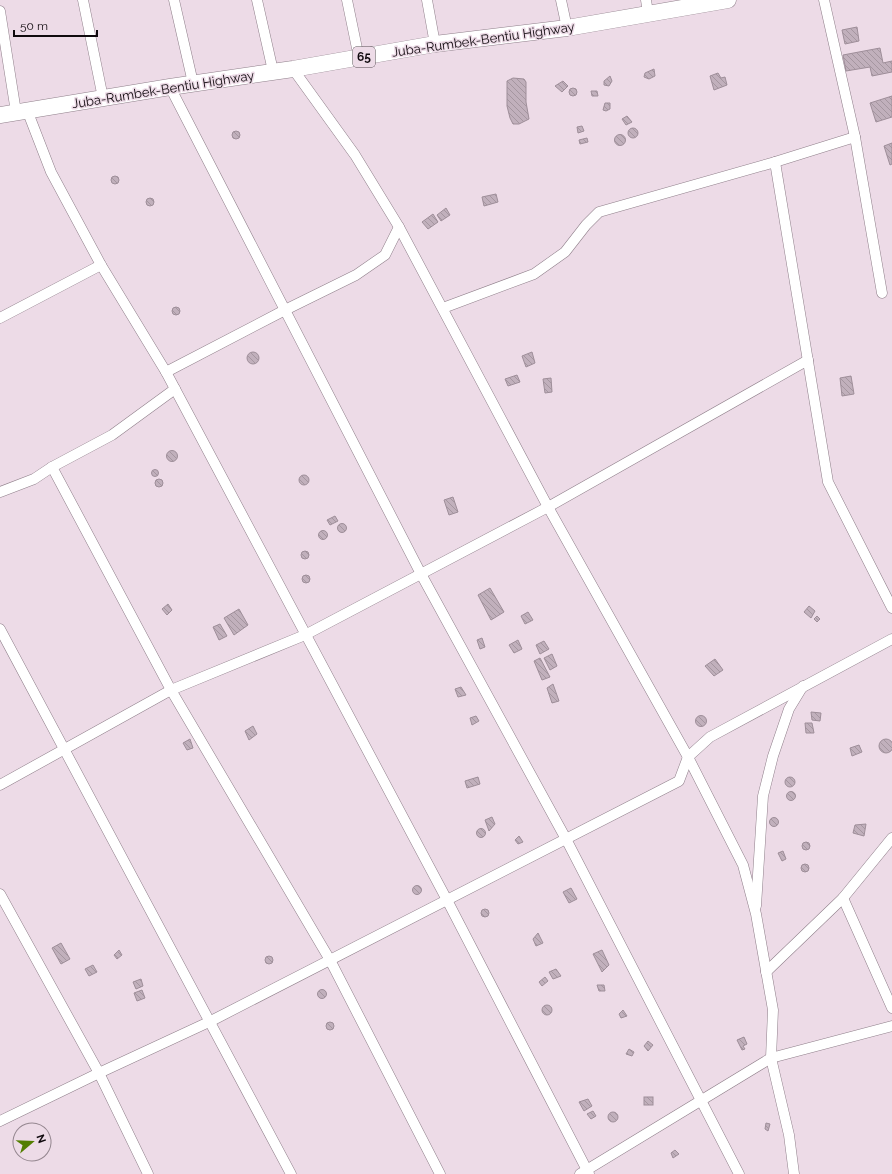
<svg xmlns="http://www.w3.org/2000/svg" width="892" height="1174" font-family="Raleway,sans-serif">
	<defs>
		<pattern id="building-back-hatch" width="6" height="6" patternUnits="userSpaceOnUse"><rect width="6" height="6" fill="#c1b0bc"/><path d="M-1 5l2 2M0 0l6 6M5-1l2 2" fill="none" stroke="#a596a0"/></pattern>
	</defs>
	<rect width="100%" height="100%" fill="#eddbe7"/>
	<!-- building -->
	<g fill="url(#building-back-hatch)" stroke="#9e8e99">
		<polygon points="857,27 859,41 845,44 842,30"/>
		<polygon points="880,48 883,63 892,61 892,72 872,76 870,67 846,71 843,55"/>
		<polygon points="654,69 655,76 649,79 644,77 645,73"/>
		<polygon points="718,73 721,78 725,77 727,85 714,90 710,76"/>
		<polygon points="610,76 612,81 609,86 604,85 604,81"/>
		<polygon points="513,78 524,79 526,82 526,102 529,119 519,124 513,124 510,118 507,106 507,81"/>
		<polygon points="563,81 568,86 562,92 555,86"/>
		<circle cx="573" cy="92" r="4"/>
		<polygon points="591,91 597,91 598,96 592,96"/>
		<polygon points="892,96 892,117 876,122 870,103"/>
		<polygon points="605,103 610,103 610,109 606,111 603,110"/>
		<polygon points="627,116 632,122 626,125 622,119"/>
		<polygon points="582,126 584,131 578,133 577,127"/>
		<circle cx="633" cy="133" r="5"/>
		<circle cx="236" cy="135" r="4"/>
		<circle cx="620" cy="140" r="5.5"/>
		<polygon points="587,138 588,142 580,144 579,140"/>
		<polygon points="892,143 892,164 890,165 884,146"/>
		<circle cx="115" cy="180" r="4"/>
		<polygon points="496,194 498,202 484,206 482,197"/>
		<circle cx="150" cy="202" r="4"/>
		<polygon points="446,208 450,215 441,221 437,215"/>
		<polygon points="433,214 438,222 428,229 422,222"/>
		<circle cx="176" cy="311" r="4"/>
		<circle cx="253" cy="358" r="6"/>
		<polygon points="532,352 535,363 526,367 522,356"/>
		<polygon points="517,375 520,382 508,386 505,379"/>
		<polygon points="851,376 854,394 842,396 840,378"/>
		<polygon points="551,378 552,392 545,393 543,379"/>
		<circle cx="172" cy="456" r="5.5"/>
		<circle cx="155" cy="473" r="3.5"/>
		<circle cx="304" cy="480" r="5"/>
		<circle cx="159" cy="483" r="4"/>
		<polygon points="453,497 458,512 449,515 444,500"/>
		<polygon points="335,516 338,521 330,525 327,520"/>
		<circle cx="342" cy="528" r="4.5"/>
		<circle cx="323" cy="535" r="4.5"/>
		<circle cx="305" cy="555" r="4"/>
		<circle cx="306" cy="579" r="4"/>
		<polygon points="490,588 504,612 491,620 478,595"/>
		<polygon points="168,604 172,610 167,615 162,609"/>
		<polygon points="809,606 815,611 811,618 804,612"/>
		<polygon points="239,609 248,625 234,635 224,618"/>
		<polygon points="528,612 533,620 525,624 521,616"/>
		<polygon points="817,616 820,619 817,622 814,619"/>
		<polygon points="220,624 227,636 219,640 213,627"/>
		<polygon points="482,638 485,647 480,649 477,640"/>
		<polygon points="518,640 522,649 514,653 509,645"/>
		<polygon points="544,641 549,649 540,654 536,645"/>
		<polygon points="552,654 557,666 550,670 544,658"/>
		<polygon points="540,658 550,677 542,680 534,661"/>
		<polygon points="715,659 723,670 714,676 705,666"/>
		<polygon points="553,684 559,701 552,703 547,688"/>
		<polygon points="461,687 466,695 458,697 455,689"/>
		<polygon points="811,712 821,713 820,721 812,720"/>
		<circle cx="701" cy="721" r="5.5"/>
		<polygon points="476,716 479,721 472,725 470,718"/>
		<polygon points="805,723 812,723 814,733 806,733"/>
		<polygon points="253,726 257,734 249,740 245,731"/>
		<polygon points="190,739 193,748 187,750 183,743"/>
		<circle cx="886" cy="746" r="7"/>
		<polygon points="859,745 862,752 852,756 850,748"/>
		<circle cx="790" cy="782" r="5"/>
		<polygon points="478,777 480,784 467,788 465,781"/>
		<circle cx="791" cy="796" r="4.5"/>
		<polygon points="492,817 495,824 489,831 485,820"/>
		<circle cx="774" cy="822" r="4.5"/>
		<polygon points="866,824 864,836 853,833 855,825"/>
		<circle cx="481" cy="833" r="4.5"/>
		<polygon points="519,836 523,842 518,844 515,840"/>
		<circle cx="806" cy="846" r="4"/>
		<polygon points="783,851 786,859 782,861 778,853"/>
		<circle cx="805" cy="868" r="4"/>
		<circle cx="417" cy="890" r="4.5"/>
		<polygon points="571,888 577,899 569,903 563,892"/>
		<circle cx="485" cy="913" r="4"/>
		<polygon points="538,933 543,943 536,946 533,939"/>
		<polygon points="61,943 70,959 61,964 52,948"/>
		<polygon points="119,950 122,955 117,959 114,955"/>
		<polygon points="602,950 609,965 602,972 593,954"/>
		<circle cx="269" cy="960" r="4"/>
		<polygon points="93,965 97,972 89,976 85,969"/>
		<polygon points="556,969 561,976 553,979 549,972"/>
		<polygon points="545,977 548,981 542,986 539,982"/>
		<polygon points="141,979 143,986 136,989 133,982"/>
		<polygon points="597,985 604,985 605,991 599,991"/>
		<circle cx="322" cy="994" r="4.5"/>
		<polygon points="142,990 145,998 137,1001 134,993"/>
		<circle cx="547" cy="1010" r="5"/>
		<polygon points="623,1010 627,1016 621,1018 619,1014"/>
		<circle cx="330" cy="1026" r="4"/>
		<polygon points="744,1037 747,1044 743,1046 745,1049 742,1050 737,1040"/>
		<polygon points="648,1041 653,1045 648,1051 644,1046"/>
		<polygon points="629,1049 634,1052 632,1056 626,1054"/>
		<rect x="644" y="1097" width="9" height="8"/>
		<polygon points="588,1099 592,1106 584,1111 579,1102"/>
		<polygon points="593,1111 596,1116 591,1119 587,1114"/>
		<circle cx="613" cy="1117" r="5"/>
		<polygon points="766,1123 770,1124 768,1131 765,1129"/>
		<polygon points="675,1150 679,1154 673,1158 671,1153"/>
	</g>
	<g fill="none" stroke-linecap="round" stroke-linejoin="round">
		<!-- street casing -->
		<g stroke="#8f7f8a" stroke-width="11">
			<g id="street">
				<polyline points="83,0 103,98"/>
				<polyline points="174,0 193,83"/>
				<polyline points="257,0 273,71"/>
				<polyline points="347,0 359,58"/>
				<polyline points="427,0 435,44"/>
				<polyline points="561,0 567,28"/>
				<polyline points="646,0 648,13"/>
				<polyline points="824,0 855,137 882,293"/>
				<polyline points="0,11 16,112"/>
				<polyline points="293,69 355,155 399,227 548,507 688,757 743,865 756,914 773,1010 771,1058 789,1135 794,1174"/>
				<polyline points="170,87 421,574 566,839 739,1174"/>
				<polyline points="27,110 51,172 101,265 166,372 447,900 589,1174"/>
				<polyline points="775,162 855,137"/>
				<polyline points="443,308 534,274 565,252 586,225 599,212 775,162 828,482 892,608"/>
				<polyline points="0,318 101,265"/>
				<polyline points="166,372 285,310 356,275 385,255 399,227"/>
				<polyline points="52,467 171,690 330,960 440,1174"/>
				<polyline points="0,492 34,479 52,467 112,435 175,389"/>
				<path d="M0,629C96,811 195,992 291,1174"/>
				<polyline points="0,785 171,690 305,635 548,507 808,360"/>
				<polyline points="0,894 99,1073 148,1174"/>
				<polyline points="843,898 892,1008"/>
				<polyline points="756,906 763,796 773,756 789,709 803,686"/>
				<polyline points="766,972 843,898 892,838"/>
				<polyline points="0,1121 99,1073 211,1021 679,781 688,757 710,737 892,639"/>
				<polyline points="580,1174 771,1058 892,1026"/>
			</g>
		</g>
		<!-- primary casing -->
		<g stroke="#8f7f8a" stroke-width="17">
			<polyline id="primary" points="0,115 170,87 293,69 435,44 567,28 728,0"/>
		</g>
		<!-- street -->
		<use href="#street" stroke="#fff" stroke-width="10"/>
		<!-- primary -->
		<use href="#primary" stroke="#fff" stroke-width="16"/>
	</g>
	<g text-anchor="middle" stroke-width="3" stroke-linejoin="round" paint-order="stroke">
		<!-- shield labels -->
		<rect fill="#eddbe7" stroke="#52494f" stroke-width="1" x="353" y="47" width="22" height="20" rx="3"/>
		<g font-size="12" font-weight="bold" fill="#100a0e">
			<text x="364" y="61">65</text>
		</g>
		<!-- street labels -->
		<g font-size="13" fill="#100a0e" stroke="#eddbe7">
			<text transform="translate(483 39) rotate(-8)" y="5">Juba-Rumbek-Bentiu Highway</text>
			<text transform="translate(163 89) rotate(-9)" y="5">Juba-Rumbek-Bentiu Highway</text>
		</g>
	</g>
	<!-- north arrow -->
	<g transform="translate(32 1142) rotate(71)"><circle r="19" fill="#eddbe7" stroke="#958790"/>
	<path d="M0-3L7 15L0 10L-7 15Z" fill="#537e00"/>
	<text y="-6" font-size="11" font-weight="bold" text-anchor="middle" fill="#100a0e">N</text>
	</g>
	<!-- scale -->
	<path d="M14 30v6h83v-6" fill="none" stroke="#100a0e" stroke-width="2"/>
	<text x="20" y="30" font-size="12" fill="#100a0e" stroke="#eddbe7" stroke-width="3" paint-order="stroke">50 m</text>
</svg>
